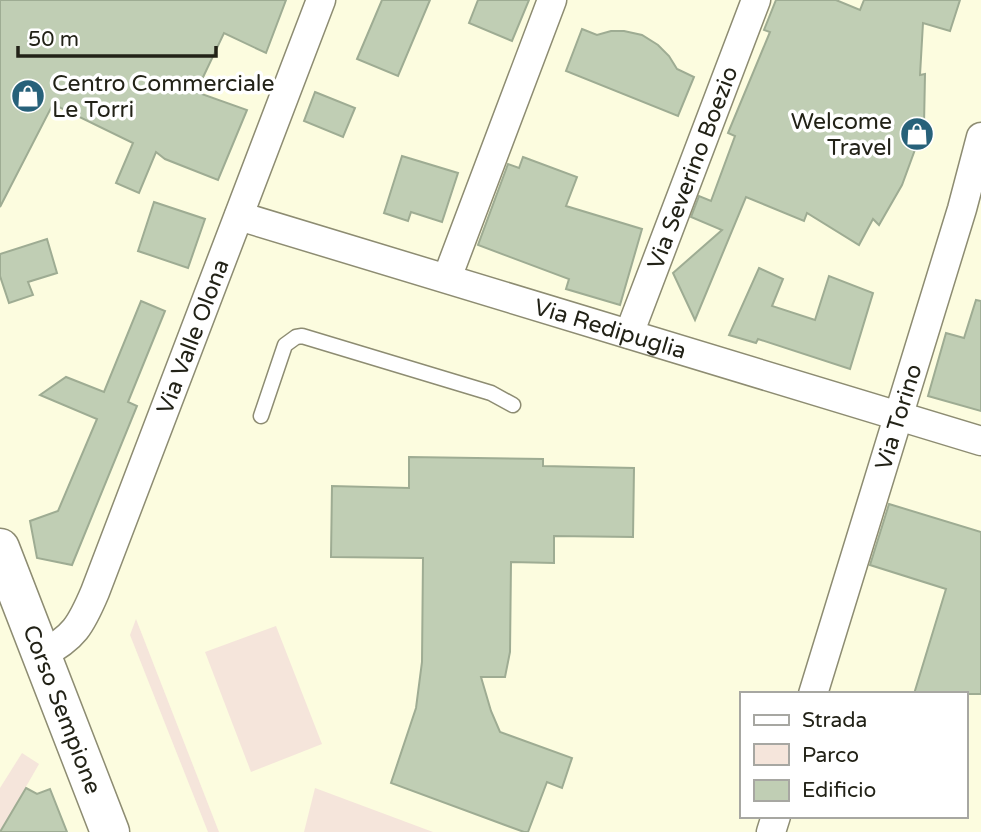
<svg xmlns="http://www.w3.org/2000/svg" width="981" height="832" font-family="'Varela Round',sans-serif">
	<rect width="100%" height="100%" fill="#fcfcdf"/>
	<!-- green -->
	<g fill="#f5e5db">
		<polygon points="136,619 219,832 208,832 130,635"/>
		<polygon points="276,626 322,744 251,772 205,652"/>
		<polygon points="22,753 39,764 0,832 0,788"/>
		<polygon points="315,788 433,832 304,832"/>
	</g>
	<!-- building -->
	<g fill="#c0ceb4" stroke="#9eac93" stroke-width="2">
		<polygon points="0,0 286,0 266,53 224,33 196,92 247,110 218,180 165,159 156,152 139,193 116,183 133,143 53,104 0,207"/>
		<polygon points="382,0 430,0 398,76 357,59"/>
		<polygon points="478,0 529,0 512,41 469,23"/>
		<polygon points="776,0 836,0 860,10 864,0 960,0 950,31 923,23 920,75 925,74 924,125 902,185 879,225 873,219 859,245 807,213 804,221 746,197 695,320 673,273 722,230 691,217 699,196 711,201 735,136 728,133 770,32 764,30"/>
		<polygon points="582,29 597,35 611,31 624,31 642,35 658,45 669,56 677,69 694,77 678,116 566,71"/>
		<polygon points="315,92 355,108 343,137 304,121"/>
		<polygon points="402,156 458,173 442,222 411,212 408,221 384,213"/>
		<polygon points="523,157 577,177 566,206 642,229 620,305 566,289 569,279 478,245 508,164 519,168"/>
		<polygon points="154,202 205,219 188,268 138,251"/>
		<polygon points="47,239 57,273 28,282 33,295 9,303 0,276 0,254"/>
		<polygon points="759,268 783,279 772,306 815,320 829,276 873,293 850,369 758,339 756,343 729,335"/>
		<polygon points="976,300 981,301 981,411 928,396 946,333 964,338"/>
		<polygon points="141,301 165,311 128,402 137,406 72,565 37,558 30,521 58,511 97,419 40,395 66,377 104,392"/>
		<polygon points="409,457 543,459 543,466 634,468 633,537 554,536 554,563 511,562 510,652 505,677 481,677 491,711 500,732 572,758 562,788 547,782 528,832 524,832 391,783 416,708 422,662 423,558 331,557 332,486 409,488"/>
		<polygon points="889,504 981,532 981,694 914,694 946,589 870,565"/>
		<polygon points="26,788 37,794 50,789 67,832 0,832"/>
	</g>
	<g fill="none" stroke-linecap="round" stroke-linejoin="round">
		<!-- lane casing -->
		<g stroke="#8d8c72" stroke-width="17">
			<polyline id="lane" points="261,416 285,345 296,337 302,336 491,393 513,405"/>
		</g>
		<!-- street casing -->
		<g stroke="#8d8c72" stroke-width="31">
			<g id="street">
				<path id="s1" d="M239,216L981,441"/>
				<polyline points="447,278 552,0"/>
				<path id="s2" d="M629,334L756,0"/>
				<path id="s3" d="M41,655C74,638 81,625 95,592L321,0"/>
				<path id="s4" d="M813,694L962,209L981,137"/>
				<polyline points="771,832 776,816"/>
			</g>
		</g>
		<!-- primary casing -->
		<g stroke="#8d8c72" stroke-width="41">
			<g id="primary">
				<path id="s5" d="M0,548L110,832"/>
			</g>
		</g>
		<!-- lane -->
		<use href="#lane" stroke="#fff" stroke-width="14"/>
		<!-- street -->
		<use href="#street" stroke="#fff" stroke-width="28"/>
		<!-- primary -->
		<use href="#primary" stroke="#fff" stroke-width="38"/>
	</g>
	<!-- icons -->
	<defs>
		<g id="shop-disc" transform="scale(1.75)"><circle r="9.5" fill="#27617a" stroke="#fff"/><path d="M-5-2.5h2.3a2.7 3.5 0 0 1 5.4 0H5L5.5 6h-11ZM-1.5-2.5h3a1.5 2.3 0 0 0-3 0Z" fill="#fff"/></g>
	</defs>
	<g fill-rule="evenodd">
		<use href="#shop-disc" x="28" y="96"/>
		<use href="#shop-disc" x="917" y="134"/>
	</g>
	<g text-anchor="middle" stroke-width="7" stroke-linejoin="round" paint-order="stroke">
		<!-- poi labels -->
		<g font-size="23" fill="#222217" stroke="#fff" text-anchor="start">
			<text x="52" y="91">Centro Commerciale<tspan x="52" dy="26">Le Torri</tspan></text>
			<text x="892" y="129" text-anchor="end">Welcome<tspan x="892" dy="26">Travel</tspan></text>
		</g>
		<!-- street labels -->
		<g font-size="23" fill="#222217" stroke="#fff">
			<text dy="8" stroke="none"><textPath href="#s2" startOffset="178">Via Severino Boezio</textPath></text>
			<text dy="8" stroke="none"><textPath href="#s1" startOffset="388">Via Redipuglia</textPath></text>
			<text dy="8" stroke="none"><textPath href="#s3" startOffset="359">Via Valle Olona</textPath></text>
			<text dy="8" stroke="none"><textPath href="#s4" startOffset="290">Via Torino</textPath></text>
			<text dy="8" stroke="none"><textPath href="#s5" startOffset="173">Corso Sempione</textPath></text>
		</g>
	</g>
	<!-- legend -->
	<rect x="740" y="692" width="228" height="126" fill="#ffffff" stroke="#a7a7a2" stroke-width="2"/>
	<rect x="754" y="715" width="35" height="10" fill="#ffffff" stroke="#a7a7a2" stroke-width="2"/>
	<text x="802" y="727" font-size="21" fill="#222217">Strada</text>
	<rect x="754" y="744" width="35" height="21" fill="#f5e5db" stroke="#a7a7a2" stroke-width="2"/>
	<text x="802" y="762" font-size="21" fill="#222217">Parco</text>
	<rect x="754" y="780" width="35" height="21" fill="#c0ceb4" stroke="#a7a7a2" stroke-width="2"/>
	<text x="802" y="797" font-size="21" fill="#222217">Edificio</text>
	<!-- scale -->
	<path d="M18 46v10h198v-10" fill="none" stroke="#222217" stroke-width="3.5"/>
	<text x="28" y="46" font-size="21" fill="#222217" stroke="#ffffff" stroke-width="5" paint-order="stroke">50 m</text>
</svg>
